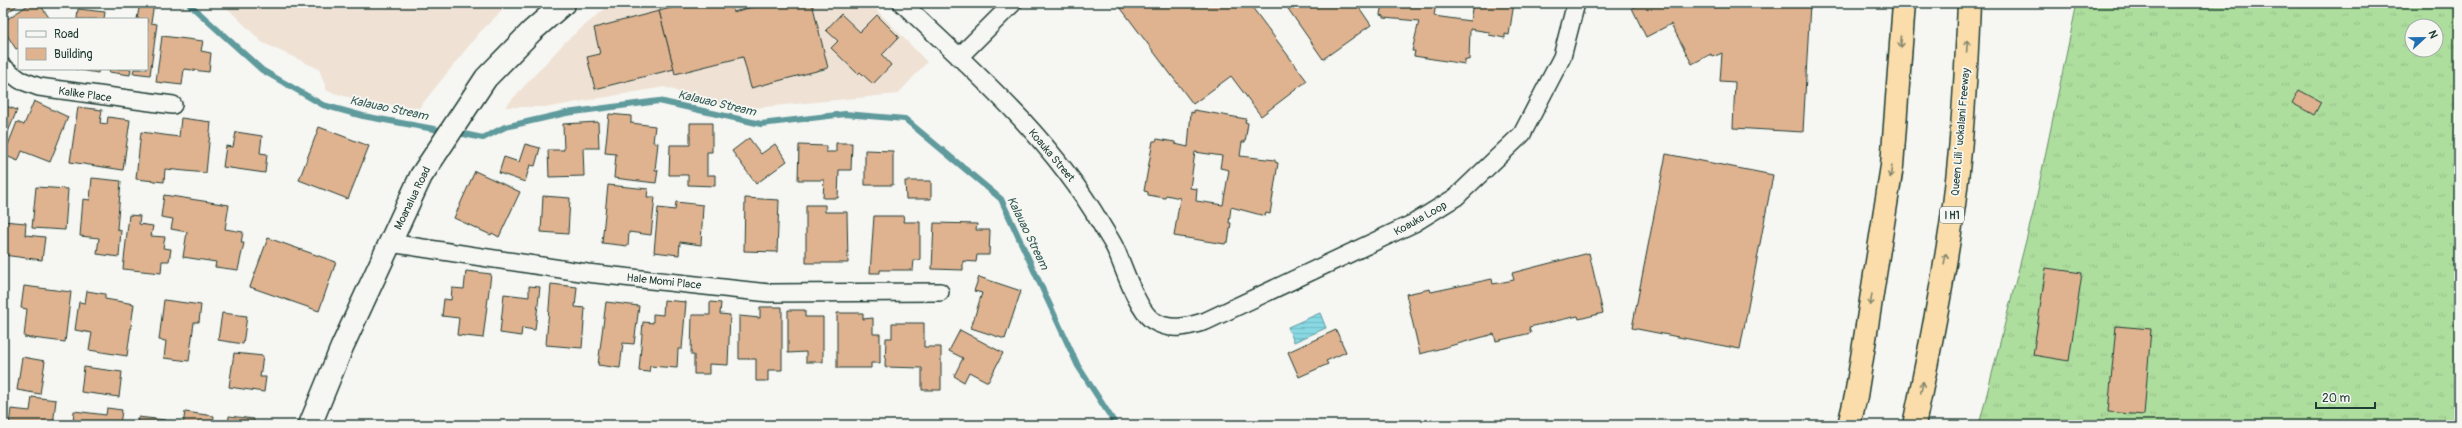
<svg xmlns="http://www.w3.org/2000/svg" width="2462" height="428" font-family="Pangolin,sans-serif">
	<defs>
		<pattern id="grass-tufts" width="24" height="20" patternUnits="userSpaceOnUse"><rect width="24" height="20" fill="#aede9e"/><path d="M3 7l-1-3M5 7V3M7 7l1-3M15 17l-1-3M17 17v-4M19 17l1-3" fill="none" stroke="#95bf89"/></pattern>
		<pattern id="water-rules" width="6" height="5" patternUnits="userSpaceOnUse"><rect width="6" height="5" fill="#88d8e3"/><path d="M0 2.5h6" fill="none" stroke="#75bac3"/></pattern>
	</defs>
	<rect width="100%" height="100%" fill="#f6f6f2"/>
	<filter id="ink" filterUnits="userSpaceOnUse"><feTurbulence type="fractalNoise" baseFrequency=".025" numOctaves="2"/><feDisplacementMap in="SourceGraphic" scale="8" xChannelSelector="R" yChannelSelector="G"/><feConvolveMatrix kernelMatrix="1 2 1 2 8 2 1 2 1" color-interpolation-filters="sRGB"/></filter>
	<g filter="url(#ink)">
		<!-- built -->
		<g fill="#efe2d5">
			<polygon points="222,3 510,3 480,32 419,108 365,102 327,91 319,69 263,43"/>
			<polygon points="612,3 870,3 927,62 898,94 734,110 664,87 550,107 505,107 566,41"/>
		</g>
		<!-- grass -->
		<path fill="url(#grass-tufts)" stroke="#668e69" fill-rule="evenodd" d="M2077,3H2459V425H1979L2034,209ZM2412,26H2436V50H2412Z"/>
		<!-- water -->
		<polygon fill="url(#water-rules)" stroke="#5e9a9d" points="1320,313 1326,328 1294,342 1288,327"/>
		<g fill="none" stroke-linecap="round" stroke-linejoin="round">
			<!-- stream -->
			<g stroke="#5e9a9d" stroke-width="6">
				<polyline points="188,3 262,70 323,105 363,116 445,131"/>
				<polyline points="454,132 483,138 505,127 566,113 659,101 761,124 845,114 905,119 1001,199 1078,366 1116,425"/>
			</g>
		</g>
		<!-- building -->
		<g fill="#e0b390" stroke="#1f3d34" fill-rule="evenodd">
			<polygon points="3,3 20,3 3,16"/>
			<polygon points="31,3 39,3 50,19 19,19 19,48 16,49 3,29 3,22"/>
			<polygon points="140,3 154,3 151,23 157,24 150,75 133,73 134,69 147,69 147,19 137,19"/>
			<polygon points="690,3 731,3 733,12 768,3 784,3 785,5 812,3 828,68 751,88 743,57 675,74 659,11"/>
			<polygon points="1117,3 1249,3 1307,81 1261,116 1231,76 1193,104"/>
			<polygon points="1284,3 1356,3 1371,25 1323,59"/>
			<polygon points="1382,3 1436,3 1434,16 1470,21 1473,3 1514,3 1509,35 1505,34 1505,38 1489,35 1489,32 1470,29 1469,60 1465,59 1465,64 1414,56 1415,51 1412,51 1419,21 1383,18 1383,16 1380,15"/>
			<polygon points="1642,3 1723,3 1724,6 1724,3 1810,3 1803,132 1733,128 1735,82 1720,81 1722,53 1713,57 1711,54 1692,64 1671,24 1646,37 1632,8"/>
			<polygon points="78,9 105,12 104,19 77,19"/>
			<polygon points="659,11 674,69 595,89 587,57 600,54 594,28"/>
			<polygon points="841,14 860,32 877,15 899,37 882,55 891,65 873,84 860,72 858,74 831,48 838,41 826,30"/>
			<polygon points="162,36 203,41 201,51 211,53 209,72 184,69 182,85 156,82"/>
			<polygon points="75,69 99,69 98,73"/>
			<polygon points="110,69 131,69 130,75 109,72"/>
			<polygon points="2299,90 2321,102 2314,115 2292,103"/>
			<polygon points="34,101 68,117 50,162 22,151 18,161 4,155 17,122 24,125"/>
			<polygon points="3,105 17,110 3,144"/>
			<polygon points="78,107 102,110 100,123 107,124 108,117 130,120 123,170 70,162"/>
			<path d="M1194,110L1246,119L1245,122L1248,123L1245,142H1242L1240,156L1275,160V162L1278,163L1270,214L1266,213L1265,216L1231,207L1229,223H1231L1228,242H1226L1225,244L1174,236L1180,198L1166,195L1165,198L1148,195V192L1144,191L1153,141H1156L1157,139L1175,142V144L1188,147L1191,112L1194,113ZM1195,152L1222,156L1220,168L1229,170L1223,205L1196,201L1197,189L1190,188Z"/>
			<polygon points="609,114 631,116 631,123 655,126 653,142 658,143 655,170 658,170 656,183 614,178 616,154 605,153"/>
			<polygon points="181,118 211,122 206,173 165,169 164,182 136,179 141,132 179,137"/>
			<polygon points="598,122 599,148 583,148 584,176 549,177 548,150 564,150 563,124"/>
			<polygon points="690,123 712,123 712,152 707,152 707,175 715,175 715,186 688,185 688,175 669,175 670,145 690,145"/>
			<polygon points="319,127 369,146 348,199 299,180"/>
			<polygon points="236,132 262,136 260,153 267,154 265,173 223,167 226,146 233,147"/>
			<polygon points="749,138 761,154 775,144 787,161 756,184 732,151"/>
			<polygon points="836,143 852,143 851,170 839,170 838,198 823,198 824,180 798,180 799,145 826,146 826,152 836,152"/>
			<polygon points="525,144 540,148 535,166 530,165 525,182 499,173 504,157 519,162"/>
			<polygon points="865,150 893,151 893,185 865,185"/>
			<polygon points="1666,154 1773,175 1740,349 1632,328"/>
			<polygon points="475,171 520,192 499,237 492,233 491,235 454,218"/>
			<polygon points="92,178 121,181 117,229 121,230 119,257 97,254 99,238 80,236 83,199 90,200"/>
			<polygon points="905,181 931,181 931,199 906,199"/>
			<polygon points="608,185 648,189 647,197 655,197 651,235 629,232 628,246 602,243"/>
			<polygon points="36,187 68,189 65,230 32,228"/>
			<polygon points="164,195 229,205 225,229 243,232 241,243 244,243 238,270 215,267 216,262 183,257 187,232 171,229 173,219 161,217"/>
			<polygon points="543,196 570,198 568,234 541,232"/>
			<polygon points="745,198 779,200 777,252 744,251"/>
			<polygon points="676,202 703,205 701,245 680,242 679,255 654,252 658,208 675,210"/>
			<polygon points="806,205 825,205 825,212 847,212 848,263 806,263"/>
			<polygon points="129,215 140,216 139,224 153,226 151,236 165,237 163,248 171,249 169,261 162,261 161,273 123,269"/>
			<polygon points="874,216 904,216 903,222 920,222 920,260 914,260 913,270 880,270 880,273 870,273"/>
			<polygon points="3,221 26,223 25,235 45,237 42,260 3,255"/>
			<polygon points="934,223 977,224 976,230 990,230 989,255 977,255 976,262 963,261 963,270 932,269"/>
			<polygon points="268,238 336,262 319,311 250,287"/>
			<polygon points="1589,253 1603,313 1579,319 1578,316 1529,327 1531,333 1496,341 1494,334 1420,354 1406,294 1430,289 1431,292 1492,279 1493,284 1514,280 1512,273"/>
			<polygon points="2046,268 2082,273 2069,361 2033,355"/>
			<polygon points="466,271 491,274 483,338 457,335 459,318 442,316 444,299 451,300 452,288 464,289"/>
			<polygon points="979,277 1021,291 1005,339 971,328 982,293 974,291"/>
			<polygon points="551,284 577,287 575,307 585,308 582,348 546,345"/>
			<polygon points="24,286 71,292 65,342 24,337 27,309 21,308"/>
			<polygon points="529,286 540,287 535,330 522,328 521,336 500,333 504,294 529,297"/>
			<polygon points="87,291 105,294 105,299 134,304 127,356 89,350 92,333 75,330 79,302 85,303"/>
			<polygon points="164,300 201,305 199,322 194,322 189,361 164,358 166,341 159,340"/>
			<polygon points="664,300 686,302 682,349 678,349 677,368 650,366 649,372 639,371 643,322 653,323 653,314 663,315"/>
			<polygon points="606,302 639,306 634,344 623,343 620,368 598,365"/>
			<polygon points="710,302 721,303 720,314 730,315 728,365 709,364 709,374 694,374 694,355 691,355 692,315 710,315"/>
			<polygon points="760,307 782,307 782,370 768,370 768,381 756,381 756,359 739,359 739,316 760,318"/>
			<polygon points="788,310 805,310 805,317 823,317 823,362 806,362 806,352 788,353"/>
			<polygon points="222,313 247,316 243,344 218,340"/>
			<polygon points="837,313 863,313 863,319 873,318 873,334 880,334 880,363 871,363 871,368 837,368"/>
			<polygon points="892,323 924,323 924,347 941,347 941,390 922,390 922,368 885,367 886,338 892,338"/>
			<polygon points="2116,326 2151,329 2144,415 2108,412"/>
			<polygon points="960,330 1003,353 988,382 969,372 964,382 954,376 963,358 949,351"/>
			<polygon points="1336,330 1346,352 1326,361 1328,364 1299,377 1288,352"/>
			<polygon points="234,353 263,356 260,377 266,377 264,392 229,387"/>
			<polygon points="22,357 45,361 40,394 17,390"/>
			<polygon points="84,367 122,372 119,397 81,392"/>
			<polygon points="32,397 56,400 53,425 9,425 11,409 30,411"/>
			<polygon points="107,408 122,410 120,425 73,425 74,411 106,415"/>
			<polygon points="185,412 214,416 213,425 183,425"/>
			<polygon points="229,416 254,419 253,425 228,425"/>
			<polygon points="138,417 165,420 165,425 137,425"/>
		</g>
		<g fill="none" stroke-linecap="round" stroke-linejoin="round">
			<!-- minor casing -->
			<g stroke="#1f3d34" stroke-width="20">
				<g id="minor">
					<path d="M902,3C974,71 1051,138 1101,224C1106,233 1112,241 1116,250C1124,268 1137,309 1152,320C1170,332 1187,327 1206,321L1414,223L1456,197L1522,134L1562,57L1576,3"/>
					<polyline points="959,57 1013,3"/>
					<polyline points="3,67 20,80 39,87 173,105"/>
					<polyline points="390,243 587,273 769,293 940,292"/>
				</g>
			</g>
			<!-- secondary casing -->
			<g stroke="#1f3d34" stroke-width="25">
				<polyline id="secondary" points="310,425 342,347 421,176 486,78 532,31 564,3"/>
			</g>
			<!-- motorway casing -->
			<g stroke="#1f3d34" stroke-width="25">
				<g id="motorway">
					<polyline points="1849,425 1856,396 1892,166 1904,3"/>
					<path d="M1914,425C1928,359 1941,293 1951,226C1962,153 1966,77 1969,3"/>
				</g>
			</g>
			<!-- minor -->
			<use href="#minor" stroke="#f6f6f2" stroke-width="17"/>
			<!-- secondary -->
			<use href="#secondary" stroke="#f6f6f2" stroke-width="22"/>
			<!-- motorway -->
			<use href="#motorway" stroke="#faddab" stroke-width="22"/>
		</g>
		<!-- one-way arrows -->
		<defs><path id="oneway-shaft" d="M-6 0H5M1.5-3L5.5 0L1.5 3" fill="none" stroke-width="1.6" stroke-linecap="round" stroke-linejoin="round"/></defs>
		<g stroke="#82856a">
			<use href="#oneway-shaft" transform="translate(1901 42) rotate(94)"/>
			<use href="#oneway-shaft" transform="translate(1967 46) rotate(-86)"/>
			<use href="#oneway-shaft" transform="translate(1891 172) rotate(98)"/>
			<use href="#oneway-shaft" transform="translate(1945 259) rotate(-80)"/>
			<use href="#oneway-shaft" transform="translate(1871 300) rotate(99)"/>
			<use href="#oneway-shaft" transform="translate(1922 387) rotate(-78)"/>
		</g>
	</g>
	<g text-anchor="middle" stroke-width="3.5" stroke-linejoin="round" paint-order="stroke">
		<!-- shield labels -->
		<rect fill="#f6f6f2" stroke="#60746d" stroke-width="1" x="1940" y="207" width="24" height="16" rx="3"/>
		<g font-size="10" font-weight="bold" fill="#1f3d34">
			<text x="1952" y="219">I H1</text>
		</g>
		<!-- street labels -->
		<g font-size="11" fill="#1f3d34" stroke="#f6f6f2">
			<text transform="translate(85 94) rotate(8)" y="4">Kalike Place</text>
			<text transform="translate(1960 132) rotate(-85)" y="4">Queen Liliʻuokalani Freeway</text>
			<text transform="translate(1052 155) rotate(50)" y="4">Koauka Street</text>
			<text transform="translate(412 198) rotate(-64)" y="4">Moanalua Road</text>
			<text transform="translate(1420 218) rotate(-29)" y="4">Koauka Loop</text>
			<text transform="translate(664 281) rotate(6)" y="4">Hale Momi Place</text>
		</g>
		<!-- water labels -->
		<g font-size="12" font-style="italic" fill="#345c57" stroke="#f6f6f2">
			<text transform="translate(717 103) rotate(13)" y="4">Kalauao Stream</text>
			<text transform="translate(389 108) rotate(12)" y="4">Kalauao Stream</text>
			<text transform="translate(1028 233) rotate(64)" y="4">Kalauao Stream</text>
		</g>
	</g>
	<!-- margin -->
	<rect width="2462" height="428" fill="none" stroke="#f6f6f2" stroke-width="16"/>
	<rect x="8" y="8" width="2446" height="412" fill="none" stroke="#1f3d34" stroke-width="1.5" filter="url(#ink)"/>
	<!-- legend -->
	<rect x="18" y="18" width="130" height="52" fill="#f6f6f2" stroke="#a0aca6"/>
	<rect x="26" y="31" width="20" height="6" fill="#f6f6f2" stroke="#a0aca6"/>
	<text x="54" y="38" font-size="12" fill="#1f3d34">Road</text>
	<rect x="26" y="48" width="20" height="12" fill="#e0b390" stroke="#a0aca6"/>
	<text x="54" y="58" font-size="12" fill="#1f3d34">Building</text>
	<!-- north arrow -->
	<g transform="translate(2424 38) rotate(68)"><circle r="19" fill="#f6f6f2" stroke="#a0aca6"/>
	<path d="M0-3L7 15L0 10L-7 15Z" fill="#1f6fb2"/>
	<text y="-6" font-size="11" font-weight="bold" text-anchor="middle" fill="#1f3d34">N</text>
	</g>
	<!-- scale -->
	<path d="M2316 402v6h59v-6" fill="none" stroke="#1f3d34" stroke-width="2"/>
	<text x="2322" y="402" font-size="12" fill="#1f3d34" stroke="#f6f6f2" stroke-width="3" paint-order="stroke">20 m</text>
</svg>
